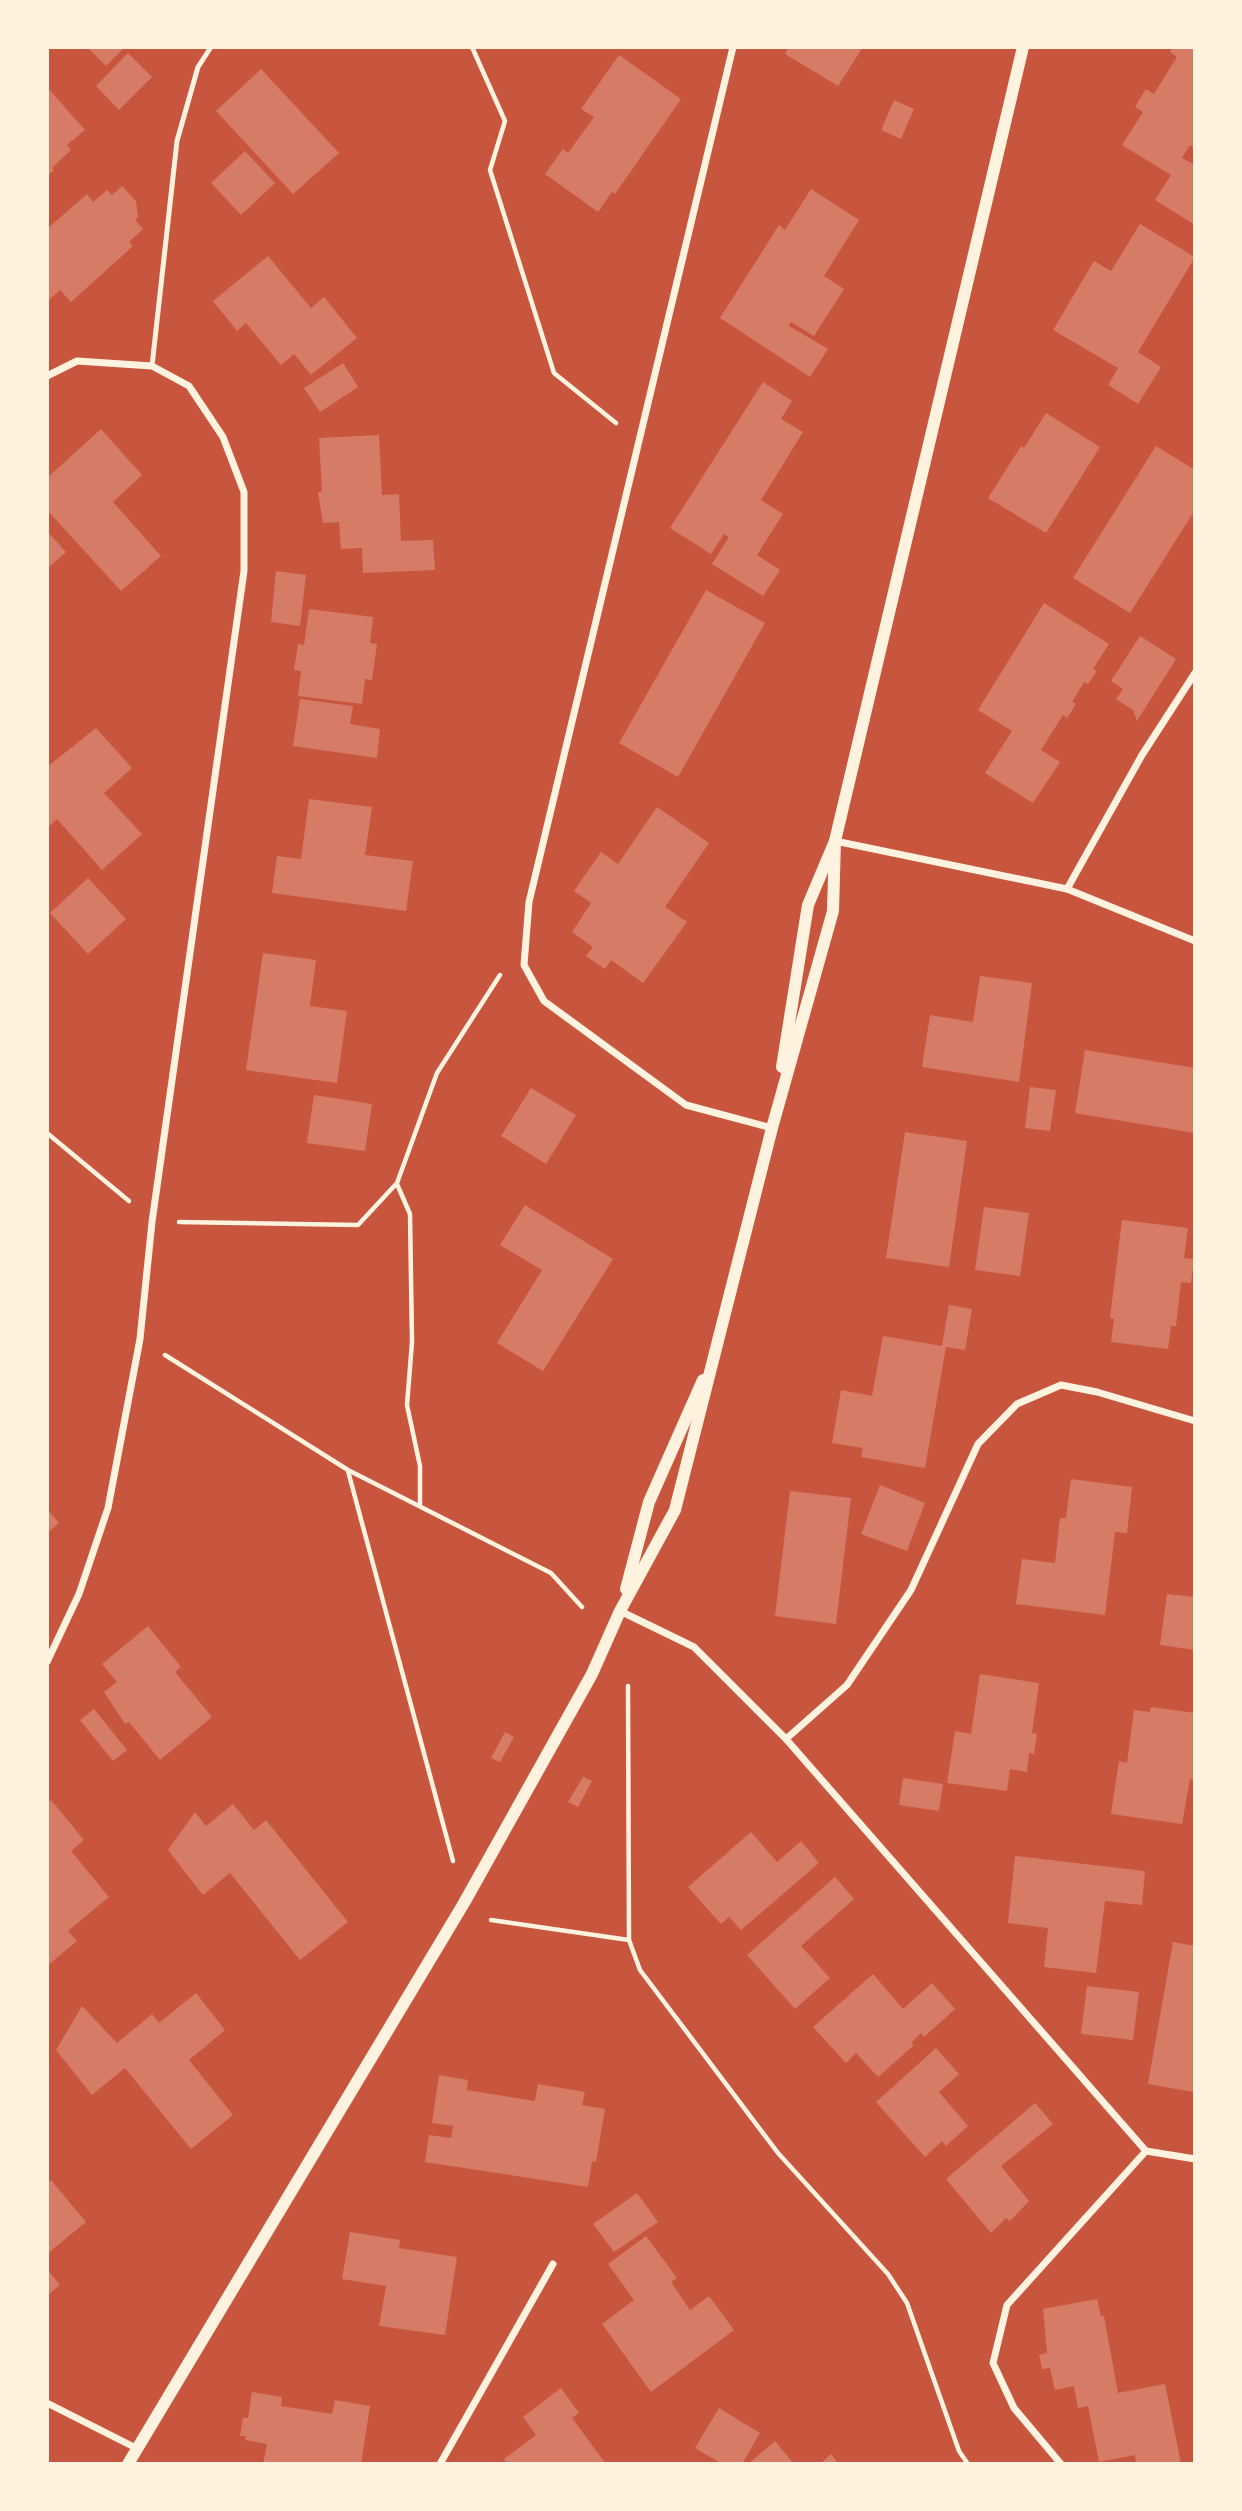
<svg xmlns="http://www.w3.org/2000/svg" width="1242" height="2511" font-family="Cabin,sans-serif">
	<rect width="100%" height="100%" fill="#c8553d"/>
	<!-- building -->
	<g fill="#d67c66">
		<polygon points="87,47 125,47 106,66"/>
		<polygon points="789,47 863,47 838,86 785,54"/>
		<polygon points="1173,47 1195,47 1195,148 1190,145 1182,158 1195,165 1195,225 1155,200 1171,175 1122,145 1143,112 1135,107 1146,89 1154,94 1177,57 1170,52"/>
		<polygon points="128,53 152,77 119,110 96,86"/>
		<polygon points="619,55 681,99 615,194 612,192 598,212 545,174 563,149 568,153 594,117 581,109"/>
		<polygon points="261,69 339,153 293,194 216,111"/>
		<polygon points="47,87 85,130 67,145 71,150 52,168 54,170 47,176"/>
		<polygon points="894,100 914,109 901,139 881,130"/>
		<polygon points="245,151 275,183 241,215 211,183"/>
		<polygon points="122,186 136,201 138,217 135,220 143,229 129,242 133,246 71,302 60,290 47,302 47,229 87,194 93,202 107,190 112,195"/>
		<polygon points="811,189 859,220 824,276 844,289 814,336 791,322 789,326 828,349 810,377 720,318 779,225 785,230"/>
		<polygon points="1140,224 1195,257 1138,352 1161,367 1138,404 1108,385 1118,368 1053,330 1094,261 1111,271"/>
		<polygon points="268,256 311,308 324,297 357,338 311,375 294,354 281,365 246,323 237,331 213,301"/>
		<polygon points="343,363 358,387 320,412 304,388"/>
		<polygon points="763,382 792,401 781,419 803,432 761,500 783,514 757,555 780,570 763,596 712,564 729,537 724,534 711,554 670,528"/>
		<polygon points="1046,413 1100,447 1046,533 988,498 1021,446 1024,448"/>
		<polygon points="101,429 142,475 113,502 161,556 121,591 47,510 47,478"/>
		<polygon points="379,435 382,495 399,494 401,541 433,540 435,570 363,573 362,548 341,549 339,522 323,523 318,492 322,491 319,438"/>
		<polygon points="1156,446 1195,470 1195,510 1130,613 1073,578"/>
		<polygon points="47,531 66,552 47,569"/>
		<polygon points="276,571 306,575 300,626 271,622"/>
		<polygon points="706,590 765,623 678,777 619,743"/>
		<polygon points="1044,603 1109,644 1093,669 1097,671 1088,684 1084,682 1072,702 1076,704 1067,718 1063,715 1041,750 1060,762 1033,803 985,773 1012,731 978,710"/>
		<polygon points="309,609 373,617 370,643 377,644 372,680 365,679 362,704 298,696 301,671 294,670 298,644 304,645"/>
		<polygon points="1140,636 1176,659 1137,721 1133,710 1116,699 1123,689 1111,681"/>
		<polygon points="300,699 353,706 350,724 380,729 377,758 293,746"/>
		<polygon points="96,728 132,768 104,793 142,834 102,870 57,819 47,828 47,767"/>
		<polygon points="309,799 372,807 365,855 413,861 406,911 272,893 277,856 301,859"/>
		<polygon points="657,807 709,843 665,907 687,922 643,983 611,960 605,969 586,956 593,947 572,932 591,903 574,891 601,852 618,864"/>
		<polygon points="88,878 126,919 88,954 50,913"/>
		<polygon points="263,953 316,960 310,1006 347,1011 337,1083 246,1070"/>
		<polygon points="980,976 1032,983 1019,1082 922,1067 930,1015 973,1022"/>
		<polygon points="1085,1050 1195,1068 1195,1133 1075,1113"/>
		<polygon points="1030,1087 1056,1090 1050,1131 1025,1128"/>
		<polygon points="531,1088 576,1115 546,1164 501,1136"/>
		<polygon points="314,1095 372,1104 365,1151 307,1143"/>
		<polygon points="905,1132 967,1141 949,1267 886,1258"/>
		<polygon points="525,1205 613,1259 543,1371 497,1343 542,1270 500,1245"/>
		<polygon points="984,1207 1029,1213 1020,1276 975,1270"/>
		<polygon points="1122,1220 1188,1228 1184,1258 1194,1259 1191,1283 1181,1282 1176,1326 1171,1326 1168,1349 1111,1342 1114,1319 1110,1318"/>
		<polygon points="949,1305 972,1309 965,1350 946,1347 925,1468 861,1457 863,1448 832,1443 841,1390 872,1396 883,1336 942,1346"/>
		<polygon points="1071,1479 1132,1487 1127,1533 1115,1532 1105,1615 1016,1604 1022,1559 1055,1563 1060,1518 1066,1518"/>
		<polygon points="880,1485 925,1503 907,1551 861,1534"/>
		<polygon points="790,1491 851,1498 836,1624 775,1616"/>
		<polygon points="47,1509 59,1523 47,1533"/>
		<polygon points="1167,1594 1195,1597 1195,1650 1160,1645"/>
		<polygon points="148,1626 181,1667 175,1672 212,1717 160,1760 129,1722 125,1724 104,1692 117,1682 102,1664"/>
		<polygon points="980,1674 1039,1683 1032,1733 1037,1734 1034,1754 1029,1753 1027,1772 1010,1769 1007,1791 947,1783 955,1731 971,1734"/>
		<polygon points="1151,1707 1195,1713 1195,1780 1190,1779 1182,1824 1111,1814 1119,1761 1127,1763 1134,1710 1150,1712"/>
		<polygon points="94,1709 127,1750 113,1761 80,1720"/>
		<polygon points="505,1732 514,1737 500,1762 491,1758"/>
		<polygon points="583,1777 592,1781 578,1807 568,1802"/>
		<polygon points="903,1778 943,1784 939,1811 899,1805"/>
		<polygon points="51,1800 84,1840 71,1851 109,1897 68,1931 77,1941 47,1966 47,1803"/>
		<polygon points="233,1804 254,1830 266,1820 348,1922 300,1960 230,1873 203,1895 168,1850 195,1812 206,1826"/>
		<polygon points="751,1832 777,1862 801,1841 819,1863 741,1930 729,1917 721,1924 688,1887"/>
		<polygon points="1015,1856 1145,1871 1142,1905 1105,1901 1096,1973 1044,1967 1048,1928 1008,1923"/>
		<polygon points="835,1877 854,1899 801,1946 830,1978 795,2009 747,1955"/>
		<polygon points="1173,1942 1195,1946 1193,2092 1148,2084"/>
		<polygon points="873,1974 903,2009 932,1983 955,2009 924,2037 921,2033 912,2042 913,2046 878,2077 856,2053 846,2063 813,2027"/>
		<polygon points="1087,1986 1139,1992 1133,2040 1081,2034"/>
		<polygon points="196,1993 225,2030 189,2060 233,2115 191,2149 125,2068 92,2095 56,2050 82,2006 117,2043 152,2014 159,2023"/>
		<polygon points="936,2048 959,2074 939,2092 968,2126 946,2146 942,2141 925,2157 876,2102"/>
		<polygon points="439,2075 468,2080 467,2090 535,2101 538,2084 585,2092 582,2105 605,2109 596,2162 592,2161 588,2187 425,2162 429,2135 451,2138 453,2126 432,2123"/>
		<polygon points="1035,2103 1053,2124 1001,2166 1029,2201 1010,2221 1006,2218 991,2233 946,2179"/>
		<polygon points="51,2180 86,2222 47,2254 47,2184"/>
		<polygon points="637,2193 658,2222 614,2252 593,2224"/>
		<polygon points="350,2232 400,2240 399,2248 457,2257 445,2335 379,2326 386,2286 342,2279"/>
		<polygon points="646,2236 677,2278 671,2282 690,2310 709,2296 734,2330 651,2392 602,2324 634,2300 608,2264"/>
		<polygon points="47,2269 60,2285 47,2296"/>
		<polygon points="1097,2299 1101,2316 1104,2316 1118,2393 1165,2384 1181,2464 1136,2464 1135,2455 1099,2462 1088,2406 1078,2408 1074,2386 1055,2390 1050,2368 1042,2369 1039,2355 1047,2353 1043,2309"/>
		<polygon points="561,2388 579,2413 572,2418 606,2464 507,2464 504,2459 536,2435 523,2417"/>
		<polygon points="252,2392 282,2397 281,2406 332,2414 335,2400 370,2406 361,2464 263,2464 267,2444 245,2440 246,2436 240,2436 243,2418 248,2418"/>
		<polygon points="719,2408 760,2433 742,2464 722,2464 695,2448"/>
		<polygon points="775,2441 794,2464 748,2464"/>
		<polygon points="831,2454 839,2464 820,2464"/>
	</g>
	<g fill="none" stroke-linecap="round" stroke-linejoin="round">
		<!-- path -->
		<g stroke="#fff3e0" stroke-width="4.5">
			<polyline points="472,47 505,121 490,170 554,373 616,423"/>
			<polyline points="47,1133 129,1201"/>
			<polyline points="397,1184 410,1214 412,1342 407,1405 420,1466 420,1505"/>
			<polyline points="179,1222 358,1225 397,1183 437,1073 500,975"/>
			<polyline points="165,1355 348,1470 551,1573 582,1607"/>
			<polyline points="348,1471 453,1861"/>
			<polyline points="628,1686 629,1940 640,1970 778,2153 888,2274 907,2303 959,2451 968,2464"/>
			<polyline points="491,1920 629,1940"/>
		</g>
		<!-- service -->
		<polyline stroke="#fff3e0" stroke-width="5" points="152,366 177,141 198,67 211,47"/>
		<!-- minor -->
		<g stroke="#fff3e0" stroke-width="7">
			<polyline points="733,47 529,902 524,965 544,1001 686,1105 772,1128"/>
			<polyline points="47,376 77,361 152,366 189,386 223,437 244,492 244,571 152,1222 140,1339 108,1508 79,1594 47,1662"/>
			<polyline points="835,841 1067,889 1195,941"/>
			<polyline points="1067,889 1142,755 1195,673"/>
			<polyline points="620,1611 694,1647 786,1739 1146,2151 1195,2159"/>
			<polyline points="786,1739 847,1685 911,1590 978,1444 1017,1404 1061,1385 1097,1392 1195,1421"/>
			<polyline points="47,2403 136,2448"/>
			<polyline points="440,2464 553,2264"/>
			<polyline points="1061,2464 1014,2408 993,2363 1007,2305 1146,2151"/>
		</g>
		<!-- tertiary -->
		<g stroke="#fff3e0" stroke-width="12">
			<polyline points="782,1067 808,905 835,841 1023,47"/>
			<polyline points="626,1589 649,1502 703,1380"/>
			<polyline points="128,2464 464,1903 592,1674 620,1611 675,1510 772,1128 833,911 835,841"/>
		</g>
	</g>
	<!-- border -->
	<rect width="1242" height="2511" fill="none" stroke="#fff3e0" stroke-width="98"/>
</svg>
